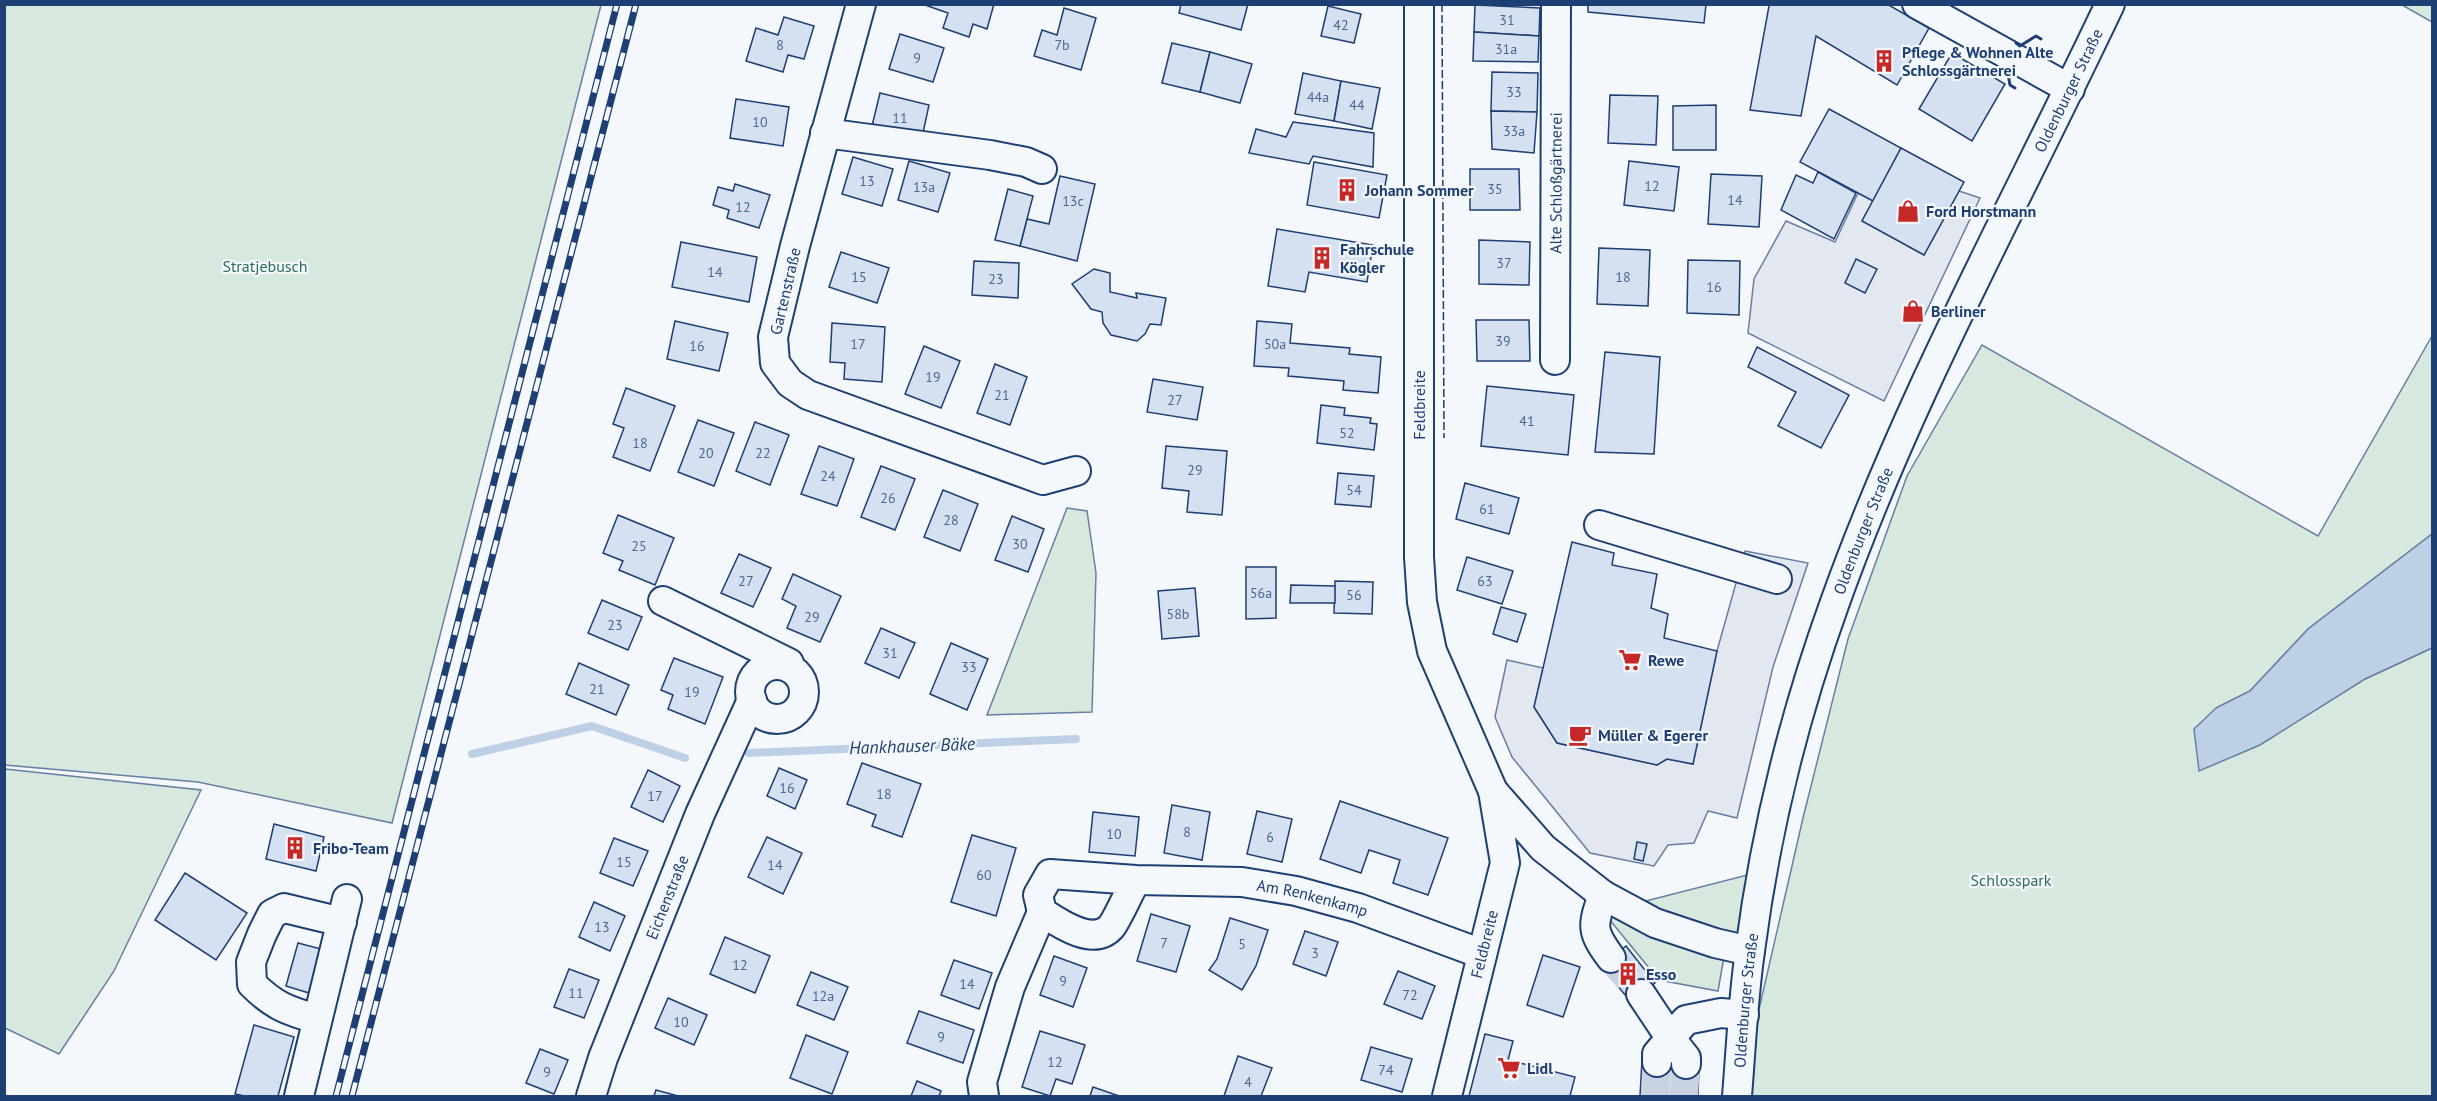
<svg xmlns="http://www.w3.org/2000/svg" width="2437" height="1101" font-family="'PT Sans',sans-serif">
	<rect width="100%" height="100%" fill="#f4f7fb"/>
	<!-- green -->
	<g fill="#d7e8df" stroke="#687fa3" stroke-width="1.5">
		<polygon points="4,5 601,5 392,823 198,782 5,765"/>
		<polygon points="2402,5 2432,5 2432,22"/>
		<polygon points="2432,336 2432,534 2308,629 2250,691 2216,708 2365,679 2432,648 2432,1096 1749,1096 1757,1018 1803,818 1848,639 1907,476 1982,345 2318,536"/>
		<polygon points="1067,508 1087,511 1096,573 1092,712 987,715"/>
		<polygon points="5,769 201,790 114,971 59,1054 5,1028"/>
		<polygon points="1763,871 1750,951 1603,895 1646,901"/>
		<polygon points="1604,913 1725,951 1718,991 1659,980"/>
	</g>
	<!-- parking -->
	<g fill="#e3e8f0" stroke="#687fa3" stroke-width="1.5">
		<polygon points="1959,191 1980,198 1884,401 1748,333 1754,279 1786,221 1835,242 1858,193 1873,201 1862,221 1924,255"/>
		<polygon points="1745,551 1808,563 1773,667 1737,818 1708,811 1694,843 1668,845 1654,866 1590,853 1512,757 1495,717 1507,660 1543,668 1534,707 1557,743 1657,765 1667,759 1693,764 1717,651"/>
	</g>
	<!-- water -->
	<polygon fill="#bed0e5" stroke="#687fa3" stroke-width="1.5" points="2432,534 2432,648 2365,679 2260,745 2199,771 2194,729 2216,708 2250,691 2308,629"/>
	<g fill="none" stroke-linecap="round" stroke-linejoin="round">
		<!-- stream -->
		<g stroke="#bed0e5" stroke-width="8">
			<polyline points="749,753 1076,739"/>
			<polyline points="472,754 592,726 685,758"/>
		</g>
	</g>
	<!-- building -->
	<g fill="#d5e0f0" stroke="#1d3f73" stroke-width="1.5">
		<polygon points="922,4 994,4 987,29 973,24 969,37 943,28 948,13"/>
		<polygon points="1181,4 1248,4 1241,30 1179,13"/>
		<polygon points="1588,4 1706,4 1704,23 1588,12"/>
		<polygon points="1767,4 1887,4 1929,28 1897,85 1816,36 1801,116 1750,110 1769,6"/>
		<polygon points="1475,5 1540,8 1539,36 1474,32"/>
		<polygon points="1328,6 1361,14 1354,43 1321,36"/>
		<polygon points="1064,8 1096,18 1081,70 1034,56 1042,30 1057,35"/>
		<polygon points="784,17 814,26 804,59 788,55 783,72 746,61 756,28 778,35"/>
		<polygon points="1474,32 1539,36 1538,62 1473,61"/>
		<polygon points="900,34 944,48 933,82 889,69"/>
		<polygon points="1172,43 1210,52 1200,92 1162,83"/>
		<polygon points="1210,52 1252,64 1240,103 1200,92"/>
		<polygon points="1952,53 2005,84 1972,141 1919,109"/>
		<polygon points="1492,72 1538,73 1537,112 1491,111"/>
		<polygon points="1303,73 1341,81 1334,121 1295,114"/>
		<polygon points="1341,81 1380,88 1372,129 1334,121"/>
		<polygon points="880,93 929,105 921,142 871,130"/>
		<polygon points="1610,95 1658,96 1656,145 1608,143"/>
		<polygon points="736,99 789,107 783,146 730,138"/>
		<polygon points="1716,105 1716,150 1673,150 1673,106"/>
		<polygon points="1829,109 1901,148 1873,201 1800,162"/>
		<polygon points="1491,111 1537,112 1534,153 1492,149"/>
		<polygon points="1293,122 1374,133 1373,167 1313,156 1309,164 1249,153 1256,129 1286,137"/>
		<polygon points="1901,148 1964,182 1924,255 1862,221"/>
		<polygon points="853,157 893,169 882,206 842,194"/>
		<polygon points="909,161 950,173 938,212 898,200"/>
		<polygon points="1629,161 1679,167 1674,211 1624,205"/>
		<polygon points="1314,162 1387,175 1379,218 1307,205"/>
		<polygon points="1470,169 1519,169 1520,210 1470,210"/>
		<polygon points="1818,172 1856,193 1834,239 1781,210 1796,175 1813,183"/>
		<polygon points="1711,174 1762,176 1759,227 1708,224"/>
		<polygon points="1060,176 1095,184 1077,261 1020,246 1027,219 1049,224"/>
		<polygon points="735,184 770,195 759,228 727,218 729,210 713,205 718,187 733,191"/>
		<polygon points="1008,189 1033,196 1020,246 995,240"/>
		<polygon points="1277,229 1373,245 1367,282 1309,272 1305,292 1268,286"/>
		<polygon points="1479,240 1530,242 1529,285 1479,284"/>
		<polygon points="681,242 757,257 749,302 672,287"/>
		<polygon points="1599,248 1650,250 1648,306 1597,304"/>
		<polygon points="841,252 889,268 877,303 829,287"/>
		<polygon points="1856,259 1877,269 1865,293 1845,283"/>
		<polygon points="1688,260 1740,261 1739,315 1687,313"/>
		<polygon points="974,261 1019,263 1018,298 972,295"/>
		<polygon points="1094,269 1110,273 1110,292 1137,298 1136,293 1166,298 1161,325 1150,324 1145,334 1137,341 1111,335 1103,323 1102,312 1091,309 1072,284"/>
		<polygon points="1476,320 1529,320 1530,361 1477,361"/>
		<polygon points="675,321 728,333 719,371 667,359"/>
		<polygon points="1257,321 1292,324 1290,343 1350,348 1349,354 1381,357 1378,393 1343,390 1344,381 1288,376 1289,368 1254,366"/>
		<polygon points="832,323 885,327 882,382 844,379 845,363 830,362"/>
		<polygon points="924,346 960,361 941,408 905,394"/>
		<polygon points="1757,347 1849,395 1821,448 1778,426 1796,392 1748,367"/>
		<polygon points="1605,352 1660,357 1654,454 1595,452"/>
		<polygon points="995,364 1027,377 1010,425 977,413"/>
		<polygon points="1153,379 1203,387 1197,420 1147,412"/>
		<polygon points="1487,386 1574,395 1568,455 1481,446"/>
		<polygon points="626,388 675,406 650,471 613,457 624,428 613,424"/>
		<polygon points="1321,405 1345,408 1344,415 1371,418 1370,423 1377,424 1374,450 1317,443"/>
		<polygon points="698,420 734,433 714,486 678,472"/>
		<polygon points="755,422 789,435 770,485 736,471"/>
		<polygon points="819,446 854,459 837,506 801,494"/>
		<polygon points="1166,446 1227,451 1222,515 1187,512 1189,491 1162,488"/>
		<polygon points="881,466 915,479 895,530 861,517"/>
		<polygon points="1338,473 1374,476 1371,507 1335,504"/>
		<polygon points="1465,483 1519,498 1509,534 1456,519"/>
		<polygon points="943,490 978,504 960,551 924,537"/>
		<polygon points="618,515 674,538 655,585 619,570 623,561 603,553"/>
		<polygon points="1012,516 1044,529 1028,572 995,560"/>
		<polygon points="1572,542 1614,553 1612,565 1657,574 1651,608 1668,614 1664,638 1717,651 1693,764 1667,759 1657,765 1557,743 1534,707"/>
		<polygon points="739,554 771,568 753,607 721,593"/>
		<polygon points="1467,557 1513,571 1502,604 1457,590"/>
		<polygon points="1246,567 1276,567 1276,618 1246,619"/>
		<polygon points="793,574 841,596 820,642 787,628 796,606 782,599"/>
		<polygon points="1335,581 1373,582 1372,614 1334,613"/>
		<polygon points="1291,585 1335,586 1335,603 1290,603"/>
		<polygon points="1195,588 1199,636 1162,639 1158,591"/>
		<polygon points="602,600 642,617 628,650 588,633"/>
		<polygon points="1501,607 1526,614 1517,642 1493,634"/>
		<polygon points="881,628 915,643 899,678 865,663"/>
		<polygon points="951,643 988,659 967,710 930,694"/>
		<polygon points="674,658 723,677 705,724 668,709 673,695 661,690"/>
		<polygon points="579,663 629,685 616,715 566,694"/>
		<polygon points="862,763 921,784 902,837 872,826 876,815 847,804"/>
		<polygon points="779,768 807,780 795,809 767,796"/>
		<polygon points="648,770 680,786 663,822 631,807"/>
		<polygon points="1340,801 1448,838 1428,895 1393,883 1400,860 1369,850 1361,873 1320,859"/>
		<polygon points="1172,805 1210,812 1202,860 1164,853"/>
		<polygon points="1257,811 1292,819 1282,862 1247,854"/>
		<polygon points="1093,812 1139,817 1135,856 1089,852"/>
		<polygon points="274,824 324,837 316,871 266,859"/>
		<polygon points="972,835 1016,848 996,916 951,902"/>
		<polygon points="767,837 802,853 783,894 748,877"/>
		<polygon points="614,838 648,851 633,886 600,873"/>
		<polygon points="1637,842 1647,844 1643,861 1634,859"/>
		<polygon points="185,873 247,913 216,960 155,920"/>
		<polygon points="594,902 625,916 610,951 579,937"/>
		<polygon points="1151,914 1190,926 1176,972 1137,961"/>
		<polygon points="1230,918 1268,930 1256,966 1242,990 1209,970 1217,959"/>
		<polygon points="1305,931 1338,942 1326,976 1293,964"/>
		<polygon points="725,937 770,956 755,993 710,974"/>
		<polygon points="298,943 321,949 309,993 286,986"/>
		<polygon points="1626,946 1655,983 1631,1002 1601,966"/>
		<polygon points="1543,955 1580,967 1563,1017 1527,1005"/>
		<polygon points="1054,956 1087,968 1073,1007 1040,995"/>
		<polygon points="954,960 992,973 979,1009 941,995"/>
		<polygon points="569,969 599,980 584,1018 554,1007"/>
		<polygon points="1398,971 1435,986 1422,1019 1384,1004"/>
		<polygon points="811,972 848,987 834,1020 797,1005"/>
		<polygon points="668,998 707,1015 694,1045 655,1028"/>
		<polygon points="919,1011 974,1030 963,1063 907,1043"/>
		<polygon points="254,1025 294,1037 278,1096 245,1096 235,1094"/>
		<polygon points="1040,1031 1085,1045 1072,1084 1056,1079 1050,1096 1022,1087"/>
		<polygon points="1485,1034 1513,1041 1508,1060 1575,1077 1570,1096 1469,1096"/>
		<polygon points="806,1035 848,1052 832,1094 790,1078"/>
		<polygon points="1371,1047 1412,1059 1402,1092 1361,1080"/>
		<polygon points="540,1049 568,1060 554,1094 526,1083"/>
		<polygon points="1238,1056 1272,1068 1261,1096 1224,1096"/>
		<polygon points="1642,1060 1699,1065 1698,1096 1640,1096"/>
		<polygon points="917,1081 941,1091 939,1096 911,1096"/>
		<polygon points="1093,1087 1119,1096 1090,1096"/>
		<polygon points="656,1090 678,1096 654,1096"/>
	</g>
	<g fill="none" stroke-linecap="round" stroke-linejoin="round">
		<!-- minor-tunnel -->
		<g stroke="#c9d2e0" stroke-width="28" stroke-dasharray="28 14" stroke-linecap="butt">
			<polyline points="1611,958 1641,994"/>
			<polyline points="1655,1096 1657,1062"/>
			<polyline points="1684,1096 1686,1064"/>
		</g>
		<!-- minor casing -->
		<g stroke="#1d3f73" stroke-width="32">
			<g id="minor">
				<polyline points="861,4 795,246 773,337 775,363 790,383 808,395 1043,480 1076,471"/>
				<polyline points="1419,4 1419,557 1422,602 1432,651 1493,791 1505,863 1447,1096"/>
				<polyline points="1917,4 2070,89"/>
				<polyline points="825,133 990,155 1026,162 1042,169"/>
				<path id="s1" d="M1555,360L1556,4"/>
				<polyline points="1599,525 1777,579"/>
				<polyline points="663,601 789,663 790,668"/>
				<circle cx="777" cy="692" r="27"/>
				<polyline points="1493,791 1543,848 1603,895 1655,923 1715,943 1750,951"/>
				<path id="s2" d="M1136,880C1130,890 1117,920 1111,927C1093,947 1059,923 1042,912L1038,895L1050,874L1136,880L1242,882L1296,891L1358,908L1482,954"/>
				<path d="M1603,895C1592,926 1591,931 1611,958"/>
				<polyline points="1641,994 1671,1039 1686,1058 1686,1064"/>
				<path d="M317,1019C288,1011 274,1006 252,984L251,962L262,934L272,914L284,908L342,922"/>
				<polyline points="1657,1062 1657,1054 1686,1020 1721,1013 1744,1015"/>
				<polyline points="299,1096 347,899"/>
				<path id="s3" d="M591,1096L603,1058L700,814L752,700"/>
				<polyline points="984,1096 982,1082 1010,987 1042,912"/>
				<path id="s4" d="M1737,1096C1741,1048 1743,999 1750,951C1765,834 1794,716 1834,605C1908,397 2016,203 2110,4"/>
			</g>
		</g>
		<!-- minor -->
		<use href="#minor" stroke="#f4f7fb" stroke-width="28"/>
		<!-- rail casing -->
		<g stroke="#1d3f73" stroke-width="7">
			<g id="rail">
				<polyline points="336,1096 617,4"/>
				<polyline points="352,1096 636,4"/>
			</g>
		</g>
		<!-- rail -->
		<use href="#rail" stroke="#f4f7fb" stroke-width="4.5" stroke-dasharray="14" stroke-linecap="butt"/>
		<!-- fence -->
		<polyline stroke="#1d3f73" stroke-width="1.5" stroke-dasharray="8 3" stroke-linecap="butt" points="1442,4 1444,438"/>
		<!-- wall -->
		<g stroke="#1d3f73" stroke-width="3">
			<polyline points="2016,43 2020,46 2036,36 2041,39"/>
			<polyline points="2007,68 2010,85 2015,88"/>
		</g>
	</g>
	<!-- icons -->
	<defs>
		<g id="building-bare" transform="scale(1.8)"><path d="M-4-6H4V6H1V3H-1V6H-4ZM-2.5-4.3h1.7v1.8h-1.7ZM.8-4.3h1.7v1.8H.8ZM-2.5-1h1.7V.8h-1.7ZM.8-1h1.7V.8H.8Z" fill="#c62828" stroke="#f4f7fb" stroke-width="2.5" paint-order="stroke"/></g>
		<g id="shop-bare" transform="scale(1.8)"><path d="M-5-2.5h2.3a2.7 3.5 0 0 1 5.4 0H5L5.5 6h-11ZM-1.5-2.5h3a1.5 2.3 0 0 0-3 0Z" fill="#c62828" stroke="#f4f7fb" stroke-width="2.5" paint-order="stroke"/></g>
		<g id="supermarket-bare" transform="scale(1.8)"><path d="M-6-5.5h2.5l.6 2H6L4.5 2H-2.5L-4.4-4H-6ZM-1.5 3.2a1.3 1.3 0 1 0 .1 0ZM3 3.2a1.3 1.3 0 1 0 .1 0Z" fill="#c62828" stroke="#f4f7fb" stroke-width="2.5" paint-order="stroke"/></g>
		<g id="cafe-bare" transform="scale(1.8)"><path d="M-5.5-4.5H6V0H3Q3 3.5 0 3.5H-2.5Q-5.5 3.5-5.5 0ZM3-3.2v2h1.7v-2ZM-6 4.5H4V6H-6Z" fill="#c62828" stroke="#f4f7fb" stroke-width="2.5" paint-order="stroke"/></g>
	</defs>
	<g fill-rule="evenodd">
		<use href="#building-bare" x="1884" y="61"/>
		<use href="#building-bare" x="1347" y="190"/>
		<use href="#shop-bare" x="1908" y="211"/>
		<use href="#building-bare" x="1322" y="258"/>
		<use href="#shop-bare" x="1913" y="311"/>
		<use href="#supermarket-bare" x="1630" y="660"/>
		<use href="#cafe-bare" x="1580" y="735"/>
		<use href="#building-bare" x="295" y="848"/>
		<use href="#building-bare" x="1628" y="974"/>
		<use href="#supermarket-bare" x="1509" y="1068"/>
	</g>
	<g text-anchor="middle" stroke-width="4.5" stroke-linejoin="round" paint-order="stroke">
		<!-- number labels -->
		<g font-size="14" fill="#4b6792">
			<text x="1507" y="25">31</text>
			<text x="1341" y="30">42</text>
			<text x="780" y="50">8</text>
			<text x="1062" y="50">7b</text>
			<text x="1506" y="54">31a</text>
			<text x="917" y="63">9</text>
			<text x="1514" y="97">33</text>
			<text x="1318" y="102">44a</text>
			<text x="1357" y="110">44</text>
			<text x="900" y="123">11</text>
			<text x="760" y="127">10</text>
			<text x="1514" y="136">33a</text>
			<text x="867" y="186">13</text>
			<text x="1652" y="191">12</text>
			<text x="924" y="192">13a</text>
			<text x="1495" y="194">35</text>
			<text x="1735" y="205">14</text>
			<text x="1073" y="206">13c</text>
			<text x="743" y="212">12</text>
			<text x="1504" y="268">37</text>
			<text x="715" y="277">14</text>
			<text x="859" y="282">15</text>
			<text x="1623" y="282">18</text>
			<text x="996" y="284">23</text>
			<text x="1714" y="292">16</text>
			<text x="1503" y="346">39</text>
			<text x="858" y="349">17</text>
			<text x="1275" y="349">50a</text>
			<text x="697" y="351">16</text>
			<text x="933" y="382">19</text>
			<text x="1002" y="400">21</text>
			<text x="1175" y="405">27</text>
			<text x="1527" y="426">41</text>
			<text x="1347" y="438">52</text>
			<text x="640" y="448">18</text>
			<text x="706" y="458">20</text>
			<text x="763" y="458">22</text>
			<text x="1195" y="475">29</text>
			<text x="828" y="481">24</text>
			<text x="1354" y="495">54</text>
			<text x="888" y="503">26</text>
			<text x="1487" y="514">61</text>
			<text x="951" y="525">28</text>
			<text x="1020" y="549">30</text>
			<text x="639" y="551">25</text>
			<text x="746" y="586">27</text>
			<text x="1485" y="586">63</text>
			<text x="1261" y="598">56a</text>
			<text x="1354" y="600">56</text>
			<text x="1178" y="619">58b</text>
			<text x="812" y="622">29</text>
			<text x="615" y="630">23</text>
			<text x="890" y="658">31</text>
			<text x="969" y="672">33</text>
			<text x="597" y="694">21</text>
			<text x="692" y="697">19</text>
			<text x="787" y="793">16</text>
			<text x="884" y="799">18</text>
			<text x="655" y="801">17</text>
			<text x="1187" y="837">8</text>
			<text x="1114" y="839">10</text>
			<text x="1270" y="842">6</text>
			<text x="624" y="867">15</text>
			<text x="775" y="870">14</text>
			<text x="984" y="880">60</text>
			<text x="602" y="932">13</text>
			<text x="1164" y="948">7</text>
			<text x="1242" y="949">5</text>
			<text x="1315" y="958">3</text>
			<text x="740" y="970">12</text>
			<text x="1063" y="986">9</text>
			<text x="967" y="989">14</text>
			<text x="576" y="998">11</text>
			<text x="1410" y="1000">72</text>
			<text x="823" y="1001">12a</text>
			<text x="681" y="1027">10</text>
			<text x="941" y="1042">9</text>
			<text x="1055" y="1067">12</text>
			<text x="1386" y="1075">74</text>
			<text x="547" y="1077">9</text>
			<text x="1248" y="1087">4</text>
		</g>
		<!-- poi labels -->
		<g font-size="16" font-weight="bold" fill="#1d3f73" stroke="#f4f7fb" text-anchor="start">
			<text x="1902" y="58">Pflege &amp; Wohnen Alte<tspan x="1902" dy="18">Schlossgärtnerei</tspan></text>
			<text x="1365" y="196">Johann Sommer</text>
			<text x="1926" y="217">Ford Horstmann</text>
			<text x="1340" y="255">Fahrschule<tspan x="1340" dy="18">Kögler</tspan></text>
			<text x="1931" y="317">Berliner</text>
			<text x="1648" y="666">Rewe</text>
			<text x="1598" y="741">Müller &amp; Egerer</text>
			<text x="313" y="854">Fribo-Team</text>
			<text x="1646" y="980">Esso</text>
			<text x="1527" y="1074">Lidl</text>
		</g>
		<!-- street labels -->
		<g font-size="16" fill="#1d3f73" stroke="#f4f7fb">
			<text dy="6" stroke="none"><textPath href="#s4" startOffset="1068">Oldenburger Straße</textPath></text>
			<text dy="6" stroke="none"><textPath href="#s1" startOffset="177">Alte Schloßgärtnerei</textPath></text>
			<text transform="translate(785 291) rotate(-77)" y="6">Gartenstraße</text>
			<text transform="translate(1419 405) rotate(-90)" y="6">Feldbreite</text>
			<text dy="6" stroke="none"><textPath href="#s4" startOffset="582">Oldenburger Straße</textPath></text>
			<text dy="6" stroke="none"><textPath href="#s3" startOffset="213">Eichenstraße</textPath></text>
			<text dy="6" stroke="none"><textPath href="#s2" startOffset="436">Am Renkenkamp</textPath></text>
			<text transform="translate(1484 944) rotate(-76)" y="6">Feldbreite</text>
			<text dy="6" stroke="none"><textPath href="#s4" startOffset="96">Oldenburger Straße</textPath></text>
		</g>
		<!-- park labels -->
		<g font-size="16" fill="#2c6c60" stroke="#f4f7fb">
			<text x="265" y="272">Stratjebusch</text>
			<text x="2011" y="886">Schlosspark</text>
		</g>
		<!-- water labels -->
		<g font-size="18" font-style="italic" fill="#1d3f73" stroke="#f4f7fb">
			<text transform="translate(912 746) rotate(-2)" y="6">Hankhauser Bäke</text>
		</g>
	</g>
	<!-- border -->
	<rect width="2437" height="1101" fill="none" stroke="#1d3f73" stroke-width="12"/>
</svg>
